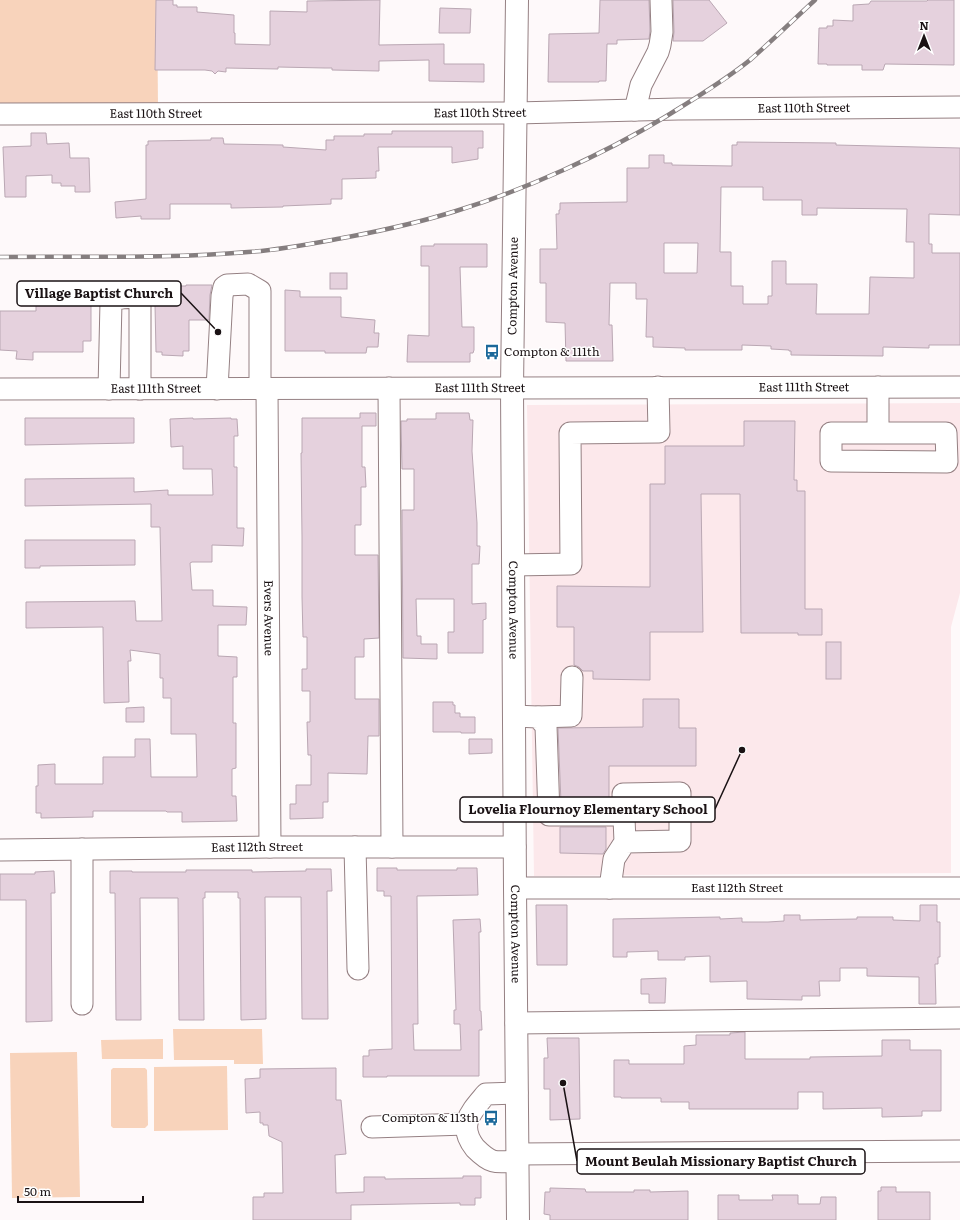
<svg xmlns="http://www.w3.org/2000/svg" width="960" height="1220" font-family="Literata,serif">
	<rect width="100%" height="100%" fill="#fef9fa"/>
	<!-- built -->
	<polygon fill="#fce8eb" points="960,403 960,593 951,627 951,873 534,876 527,405"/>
	<!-- green -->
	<g fill="#f8d3bb">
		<polygon points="0,0 157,0 158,107 0,108"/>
		<polygon points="173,1029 262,1029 263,1064 234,1064 234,1060 174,1060"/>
		<polygon points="163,1039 163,1059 102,1059 101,1040"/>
		<polygon points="77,1052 80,1197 12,1198 10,1053"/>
		<polygon points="227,1066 228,1130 154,1131 154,1067"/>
		<polygon points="113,1068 145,1068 147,1070 148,1125 145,1128 113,1128 111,1126 111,1070"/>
	</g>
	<!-- building -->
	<g fill="#e5d1dd" stroke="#baa7b3" fill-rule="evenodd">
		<polygon points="156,0 173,0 173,5 177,5 177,7 197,7 197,12 234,15 234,33 235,33 235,44 270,45 270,11 307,12 307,1 380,0 379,45 444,44 444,64 484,64 484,82 429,81 429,60 379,61 379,71 332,70 332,68 325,68 278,67 278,69 226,68 226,72 218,71 215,74 212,71 205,70 155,70"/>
		<polygon points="600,0 649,0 650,31 649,39 617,40 617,44 607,44 606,81 599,81 599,82 548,82 549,34 599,33"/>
		<polygon points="673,0 709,0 727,23 703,41 673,41 674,32"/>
		<polygon points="928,0 954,0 954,65 885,64 883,70 862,70 862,65 827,65 827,64 818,64 819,28 827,28 827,26 833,26 833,20 853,21 853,5 869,4 871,1 927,1"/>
		<polygon points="440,8 471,9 470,33 439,33"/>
		<polygon points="392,131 483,131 483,148 478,148 478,159 452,163 452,147 378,147 379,171 376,171 376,178 342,179 342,199 331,199 331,204 283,206 283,207 231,208 231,204 170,204 170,219 141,219 141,216 116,218 115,202 146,199 146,145 148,145 148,141 211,140 211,138 223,138 224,144 283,145 283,147 326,150 326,140 334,140 334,136 364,136 364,134 392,134"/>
		<polygon points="31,133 46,133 47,144 69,143 70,158 89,158 90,192 75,192 75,186 61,186 61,183 52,183 52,175 26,176 26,197 5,197 3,147 31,146"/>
		<path d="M737,142L836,143V145L960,148V215L929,214V244H932V253H960V345H929V348L883,347V356L791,355V351H789V350L771,349V346L742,345V350H685V348L653,347V337H646L647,299H636V283H610L609,325H612L613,361H566L565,323L546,322V283H540V249H557L556,214H559V210H560V203L627,202V168H649V155H664V163H672V165L732,166V145H737ZM721,187H763V200H802V215H817V208L907,209L906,242H914V278L870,277L869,314H816L817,284H786V261H772V296H768V304H743V286H731V252H720ZM664,243H698L697,273H664Z"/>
		<polygon points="434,244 487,244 487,267 460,267 462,327 474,327 474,350 473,353 470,353 470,362 407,362 408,335 429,336 429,266 421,266 421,246 434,246"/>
		<rect x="330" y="273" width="17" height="16"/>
		<polygon points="186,285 212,285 210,295 209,320 189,320 189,351 183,351 183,356 162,355 162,352 156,352 155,305 157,305 157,286 186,286"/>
		<polygon points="285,290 300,291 300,297 341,297 341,317 375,320 374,333 379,333 378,347 367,347 366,353 325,353 325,351 285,351"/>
		<polygon points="55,291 91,291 91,341 83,341 83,352 33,352 33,360 16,359 17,351 0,350 0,311 36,311 36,301 55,301"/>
		<polygon points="360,413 376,413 376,426 362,426 362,467 365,467 366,487 361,487 361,525 355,525 355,555 378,555 379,638 364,639 364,657 355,657 355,699 379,699 379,736 368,736 367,774 328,773 328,802 323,802 323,818 290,819 290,804 296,804 296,785 311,785 311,755 308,755 307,722 310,722 310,691 302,691 302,669 307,669 307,637 303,637 302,597 302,537 301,453 302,453 302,418 360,418"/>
		<polygon points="436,413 469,413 470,420 473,420 472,451 477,523 477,546 480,546 479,564 472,564 472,604 486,603 486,619 483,620 483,653 448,653 448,632 454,632 454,599 416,599 417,636 421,636 421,644 437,644 437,659 403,658 402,510 414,510 414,469 402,469 401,421 407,421 407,419 436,419"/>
		<polygon points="25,418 134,418 134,443 25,445"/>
		<polygon points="193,418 193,419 231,418 231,419 237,419 238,436 234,436 234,467 237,467 237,528 244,528 243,546 212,545 212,562 192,562 190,563 192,590 213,590 213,606 247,607 246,625 218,625 218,656 237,657 237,677 233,677 233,723 236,723 236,768 232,769 232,796 236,796 237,821 182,822 182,812 167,812 166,811 93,811 93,817 41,818 41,813 36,813 36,786 38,786 38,765 55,764 55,784 103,784 103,757 135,757 135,739 150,739 151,777 197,777 196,734 171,734 171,698 163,698 163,678 160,678 160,654 130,650 131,661 128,661 129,702 104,703 103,627 26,628 26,602 135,601 136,621 162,621 160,527 151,527 151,504 25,506 25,479 134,478 134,492 168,490 168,495 213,495 212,469 183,469 183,446 171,447 170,419"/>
		<polygon points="744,421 795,421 794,480 797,480 797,491 805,491 805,609 822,609 822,635 798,635 798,633 741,633 740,494 701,494 703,632 650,632 650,680 593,679 593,671 583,671 579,667 574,665 574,627 557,627 557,586 650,587 650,484 665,484 665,446 744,446"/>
		<polygon points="25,540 135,540 135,565 40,566 40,568 25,568"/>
		<rect x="826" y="642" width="15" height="37"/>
		<polygon points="643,699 679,699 679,728 696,728 696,766 609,766 609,803 561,803 558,728 643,727"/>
		<polygon points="433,702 453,702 453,705 455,705 455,713 460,713 460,717 475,717 475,733 461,733 461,732 433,732"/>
		<polygon points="144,707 144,722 126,722 126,708"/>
		<polygon points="469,739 492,739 492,753 469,754"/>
		<polygon points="560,827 606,827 606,849 603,854 560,853"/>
		<polygon points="377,868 397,868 397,870 457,870 457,868 477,868 478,895 417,896 418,1024 413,1024 414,1050 461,1050 460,1024 454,1024 454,1010 456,1010 453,920 480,919 481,932 479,932 480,1011 481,1011 482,1030 479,1030 479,1076 387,1076 387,1077 363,1077 363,1056 369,1056 369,1050 392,1049 391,896 384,896 384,891 377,891"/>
		<polygon points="306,869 331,869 332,891 327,891 328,1019 302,1019 301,897 265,897 266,1019 241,1020 240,898 238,898 238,892 205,892 205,898 203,898 204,1020 179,1020 178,898 140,898 141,1020 116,1020 115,893 110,893 110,871 132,871 132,872 186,872 186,870 252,870 252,872 306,871"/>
		<polygon points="54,871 55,893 51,893 52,1021 26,1022 26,900 0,900 0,874 35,874 35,872"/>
		<polygon points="536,905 567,905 567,965 537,965"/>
		<polygon points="920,905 937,905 937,922 940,922 940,957 938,957 938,964 935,964 936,1004 919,1004 919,977 867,976 867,968 840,968 840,981 819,981 820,996 802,996 802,1000 747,999 747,981 710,982 710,956 685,957 685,960 658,960 658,951 627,952 627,957 613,957 613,919 720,917 720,919 742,918 742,922 768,922 784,921 784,915 800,915 800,920 857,919 857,917 893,917 893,920 920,921"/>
		<polygon points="666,978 665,1003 649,1003 649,994 641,994 641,979"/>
		<polygon points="745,1032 745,1059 810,1059 810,1057 882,1056 882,1040 910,1040 910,1050 941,1050 941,1111 922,1111 922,1116 882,1117 882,1108 823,1109 823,1092 798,1092 798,1109 689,1109 689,1102 661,1102 661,1098 621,1098 621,1097 614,1097 614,1060 629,1060 629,1064 684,1064 684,1046 696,1045 696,1035 730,1035 730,1033"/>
		<polygon points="547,1038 579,1038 580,1119 550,1120 550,1089 544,1089 544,1058 548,1058"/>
		<polygon points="336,1068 336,1100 341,1100 346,1154 335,1155 336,1193 364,1192 364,1177 385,1177 385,1179 463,1178 463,1176 481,1176 481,1198 475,1198 475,1205 460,1205 460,1203 351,1205 351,1220 253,1220 253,1197 264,1197 264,1193 283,1193 282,1142 269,1136 268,1125 263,1125 263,1123 260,1123 260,1112 246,1113 245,1079 260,1078 260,1069"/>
		<polygon points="881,1187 896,1187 896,1192 930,1192 930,1220 878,1220 878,1191 881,1191"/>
		<polygon points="550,1188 585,1189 586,1192 634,1192 634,1190 650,1190 650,1192 688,1191 688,1220 550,1220 550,1215 544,1214 545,1192 550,1192"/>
		<polygon points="718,1195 739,1195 739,1200 773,1200 772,1195 798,1195 798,1204 820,1204 821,1197 836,1197 836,1220 718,1220"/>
	</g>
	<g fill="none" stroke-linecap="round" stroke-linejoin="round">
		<!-- minor casing -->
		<g stroke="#958083" stroke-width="23">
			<g id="minor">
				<polyline points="635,110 641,85 658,52 660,45 662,32 661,0"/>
				<path id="s1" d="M0,114L516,113L678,109L960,107"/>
				<polyline points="878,387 878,433 831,433 831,461 947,462 946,433 878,433"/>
				<path id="s2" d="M267,388L270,847"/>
				<polyline points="389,388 392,847"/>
				<path id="s3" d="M0,389L960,387"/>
				<path d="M109,389L111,302C116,298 130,296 136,299C137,300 139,303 140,305V389"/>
				<polyline points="217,389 222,296 224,287 227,285 248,284 260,291 260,389"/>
				<polyline points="513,565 571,564 570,433 659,432 658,387"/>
				<polyline points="514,716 538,717 546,726 549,815 624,815"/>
				<polyline points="538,717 571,716 572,677"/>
				<polyline points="355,847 358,969"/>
				<polyline points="82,849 82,1004"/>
				<path id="s4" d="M0,850L270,847H515"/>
				<path id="s5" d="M515,888H960"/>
				<polyline points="610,888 614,859 625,842 680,841 680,793 623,794 625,842"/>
				<polyline points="516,1023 960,1018"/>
				<path d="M517,1093L486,1094C471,1112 457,1125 475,1148C480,1153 486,1159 493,1161C500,1163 510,1161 518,1161"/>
				<polyline points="372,1127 466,1124"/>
				<polyline points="518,1154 960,1151"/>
			</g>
		</g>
		<!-- major casing -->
		<g stroke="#958083" stroke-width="24">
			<g id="major">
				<path id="s6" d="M517,0L512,388L515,888L518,1220"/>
			</g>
		</g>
		<!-- minor -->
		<use href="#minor" stroke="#fff" stroke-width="21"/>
		<!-- major -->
		<use href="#major" stroke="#fff" stroke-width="22"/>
		<!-- rail casing -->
		<g stroke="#857e7f" stroke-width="4.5">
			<path id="rail" d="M0,257C82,256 166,259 248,252C282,250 315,243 348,237C385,230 421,222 456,211C527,189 602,155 665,117C694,99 724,81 750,60C772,41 793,20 815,0"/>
		</g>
		<!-- rail -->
		<use href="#rail" stroke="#fff" stroke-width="3" stroke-dasharray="9" stroke-linecap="butt"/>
	</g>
	<!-- icons -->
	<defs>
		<g id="bus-bare" transform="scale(1.2)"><path d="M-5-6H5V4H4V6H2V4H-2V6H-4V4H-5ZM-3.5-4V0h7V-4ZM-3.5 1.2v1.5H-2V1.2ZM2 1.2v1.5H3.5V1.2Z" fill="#1b689a" stroke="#fff" stroke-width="2.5" paint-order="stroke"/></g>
	</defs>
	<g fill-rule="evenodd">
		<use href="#bus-bare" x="492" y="352"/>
		<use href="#bus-bare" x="491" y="1118"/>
	</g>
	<g text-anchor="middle" stroke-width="3" stroke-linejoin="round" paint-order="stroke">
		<!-- street labels -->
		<g font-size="12" fill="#1a1214" stroke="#fff">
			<text dy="4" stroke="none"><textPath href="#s1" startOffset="804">East 110th Street</textPath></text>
			<text dy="4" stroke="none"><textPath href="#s1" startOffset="480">East 110th Street</textPath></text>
			<text dy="4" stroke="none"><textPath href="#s1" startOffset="156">East 110th Street</textPath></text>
			<text transform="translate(513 286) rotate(-89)" y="4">Compton Avenue</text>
			<text dy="4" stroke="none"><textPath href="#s3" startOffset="804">East 111th Street</textPath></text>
			<text dy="4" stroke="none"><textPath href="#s3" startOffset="480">East 111th Street</textPath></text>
			<text dy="4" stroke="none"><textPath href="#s3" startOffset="156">East 111th Street</textPath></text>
			<text dy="4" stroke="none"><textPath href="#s6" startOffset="610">Compton Avenue</textPath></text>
			<text dy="4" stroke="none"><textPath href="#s2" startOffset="230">Evers Avenue</textPath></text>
			<text dy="4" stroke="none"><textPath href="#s4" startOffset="257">East 112th Street</textPath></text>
			<text dy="4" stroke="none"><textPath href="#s5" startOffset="222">East 112th Street</textPath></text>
			<text dy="4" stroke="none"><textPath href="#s6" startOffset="934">Compton Avenue</textPath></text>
		</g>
		<!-- poi labels -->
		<g font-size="12" fill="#1a1214" stroke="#fff" text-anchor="start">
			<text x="504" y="356">Compton &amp; 111th</text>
			<text x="479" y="1122" text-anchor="end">Compton &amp; 113th</text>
		</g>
	</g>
	<!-- callouts -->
	<path fill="none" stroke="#1a1214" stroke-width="1.5" d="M218 332L181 293M742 750L715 809M563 1083L577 1161"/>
	<g fill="#1a1214" stroke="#fff" stroke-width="1.5">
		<circle cx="218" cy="332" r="4"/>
		<circle cx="742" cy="750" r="4"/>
		<circle cx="563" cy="1083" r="4"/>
	</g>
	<g fill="#fff" stroke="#1a1214" stroke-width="1.5">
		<rect x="17" y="281" width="164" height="25" rx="4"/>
		<rect x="460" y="797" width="255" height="25" rx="4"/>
		<rect x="577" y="1149" width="288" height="25" rx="4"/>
	</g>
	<g font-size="13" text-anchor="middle" font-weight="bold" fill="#1a1214">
		<text x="99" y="298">Village Baptist Church</text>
		<text x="588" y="814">Lovelia Flournoy Elementary School</text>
		<text x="721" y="1166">Mount Beulah Missionary Baptist Church</text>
	</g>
	<!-- north arrow -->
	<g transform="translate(924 36)" stroke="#ffffff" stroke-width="3" paint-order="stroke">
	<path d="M0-3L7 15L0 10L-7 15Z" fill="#1a1214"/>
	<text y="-6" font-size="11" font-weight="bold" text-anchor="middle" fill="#1a1214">N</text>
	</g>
	<!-- scale -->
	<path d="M18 1196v6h125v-6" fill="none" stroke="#1a1214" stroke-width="2"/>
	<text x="24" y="1196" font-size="12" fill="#1a1214" stroke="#ffffff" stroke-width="3" paint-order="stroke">50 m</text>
</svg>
